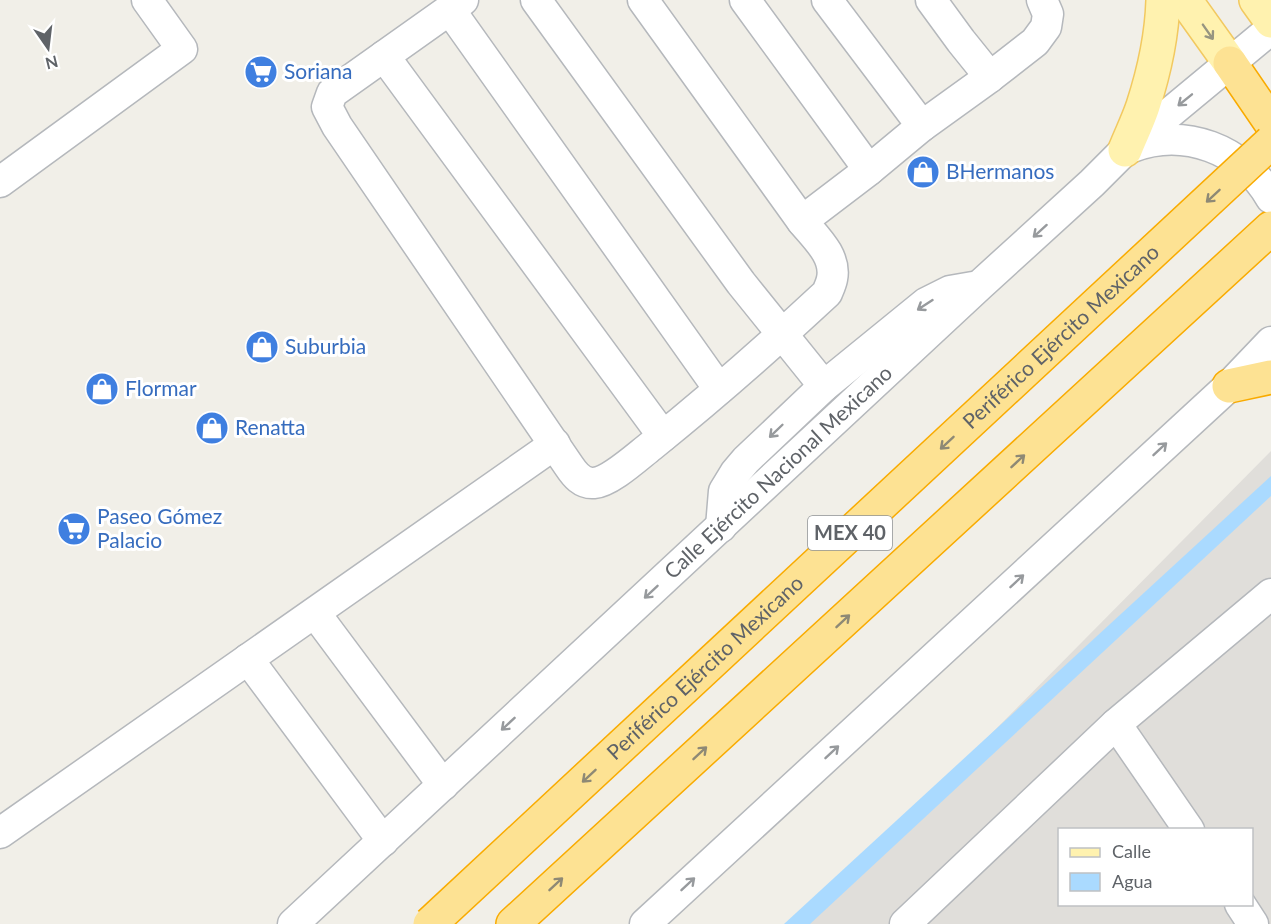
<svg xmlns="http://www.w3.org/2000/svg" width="1271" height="924" font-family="Lato,sans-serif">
	<rect width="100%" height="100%" fill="#f1efe8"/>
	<!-- industrial -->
	<path fill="#e0deda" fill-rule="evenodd" d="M1271,451V924H803ZM1060,830H1252V904H1060Z"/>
	<!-- water -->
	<polygon fill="#aadaff" points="1271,476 1271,496 810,924 784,924"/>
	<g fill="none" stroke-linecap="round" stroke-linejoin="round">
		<!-- minor casing -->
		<g stroke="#b5b8bc" stroke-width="33">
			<g id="minor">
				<path d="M463,0L332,93L327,107L337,126L569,466C575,475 582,484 594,483C610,482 638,456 651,446C712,397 770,346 827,293C829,288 831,284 832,279C837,256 815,237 802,221L643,0"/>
				<polyline points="536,0 741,283 824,386"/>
				<polyline points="745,0 869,170"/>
				<polyline points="827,0 922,126"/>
				<polyline points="931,0 961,41 990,77"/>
				<polyline points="450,10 719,389"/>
				<polyline points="384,56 663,436"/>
				<path d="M1132,147C1184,127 1243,149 1271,198"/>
				<polyline points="0,182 182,49 147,0"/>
				<polyline points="802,221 869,170 922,126 990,77 1035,42 1046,27 1048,14 1042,0"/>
				<polyline points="721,527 724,491 735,473 746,460 824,386 926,303 950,291 973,287"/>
				<polyline points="315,613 443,785"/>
				<polyline points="248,659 383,841"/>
				<polyline points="1116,724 1189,830"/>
				<polyline points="0,833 555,444"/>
				<polyline points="1240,904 1253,924"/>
				<path id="s1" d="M293,924L979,286L1092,183L1125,150L1271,29"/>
				<polyline points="645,924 1229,386 1271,342"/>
				<polyline points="905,924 1116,724 1271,594"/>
			</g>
		</g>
		<!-- major casing -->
		<g stroke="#f2c960" stroke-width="36">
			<g id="major">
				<polyline points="1185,0 1230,63"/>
				<polyline points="1256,0 1271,21"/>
				<path d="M1125,150C1131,135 1138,121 1143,106C1154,72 1162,36 1163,0"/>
			</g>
		</g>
		<!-- highway casing -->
		<g stroke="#f9ab00" stroke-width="36">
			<g id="highway">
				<polyline points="1230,63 1271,123"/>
				<polyline points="1229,386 1271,377"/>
				<polyline points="513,924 1271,228"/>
			</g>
		</g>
		<!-- minor -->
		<use href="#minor" stroke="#fff" stroke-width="30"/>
		<!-- major -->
		<use href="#major" stroke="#fff2af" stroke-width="33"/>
		<!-- highway -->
		<use href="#highway" stroke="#fde293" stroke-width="33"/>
		<!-- highway-bridge casing -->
		<g stroke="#f9ab00" stroke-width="36" stroke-linecap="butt">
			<g id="highway-bridge">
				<path id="s2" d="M430,924L1271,142"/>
			</g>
		</g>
		<!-- highway-bridge -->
		<use href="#highway-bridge" stroke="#fde293" stroke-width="33"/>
	</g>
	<!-- one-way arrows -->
	<defs><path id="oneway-shaft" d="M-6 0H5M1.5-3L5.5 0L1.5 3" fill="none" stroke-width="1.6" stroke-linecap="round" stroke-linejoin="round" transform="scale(1.5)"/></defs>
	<use stroke="#979581" href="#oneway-shaft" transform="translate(1208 32) rotate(55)"/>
	<g stroke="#979a9d">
		<use href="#oneway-shaft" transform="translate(1185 100) rotate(141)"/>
		<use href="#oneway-shaft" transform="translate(1040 231) rotate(138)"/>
		<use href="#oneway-shaft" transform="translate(925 305) rotate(147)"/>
		<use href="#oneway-shaft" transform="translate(776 431) rotate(136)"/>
		<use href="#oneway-shaft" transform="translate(1160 449) rotate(-43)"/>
		<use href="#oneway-shaft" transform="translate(1017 581) rotate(-43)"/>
		<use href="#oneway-shaft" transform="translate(651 592) rotate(137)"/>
		<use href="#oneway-shaft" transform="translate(508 724) rotate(137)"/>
		<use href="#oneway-shaft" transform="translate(832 752) rotate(-43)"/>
		<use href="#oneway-shaft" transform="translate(688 884) rotate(-43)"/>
	</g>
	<g stroke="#8e8975">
		<use href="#oneway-shaft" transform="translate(1213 196) rotate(137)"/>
		<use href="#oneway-shaft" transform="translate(947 443) rotate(137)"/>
		<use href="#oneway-shaft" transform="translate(1018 461) rotate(-43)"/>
		<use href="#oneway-shaft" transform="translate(843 621) rotate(-43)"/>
		<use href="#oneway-shaft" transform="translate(700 753) rotate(-43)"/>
		<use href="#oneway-shaft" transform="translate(589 776) rotate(137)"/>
		<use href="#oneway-shaft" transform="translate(556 884) rotate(-43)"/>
	</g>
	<!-- icons -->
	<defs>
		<g id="supermarket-disc" transform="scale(1.725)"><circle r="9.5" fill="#3f7fe0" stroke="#fff"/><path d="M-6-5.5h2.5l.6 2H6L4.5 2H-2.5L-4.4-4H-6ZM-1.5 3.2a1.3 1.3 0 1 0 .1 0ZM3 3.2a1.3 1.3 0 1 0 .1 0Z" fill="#fff"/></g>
		<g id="shop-disc" transform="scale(1.725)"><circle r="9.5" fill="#3f7fe0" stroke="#fff"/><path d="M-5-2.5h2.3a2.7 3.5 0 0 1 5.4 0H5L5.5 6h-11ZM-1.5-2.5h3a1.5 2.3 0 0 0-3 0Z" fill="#fff"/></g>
	</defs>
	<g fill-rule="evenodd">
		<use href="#supermarket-disc" x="261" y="72"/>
		<use href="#shop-disc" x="923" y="172"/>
		<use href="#shop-disc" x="262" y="347"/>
		<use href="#shop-disc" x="102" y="389"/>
		<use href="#shop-disc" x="212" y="428"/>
		<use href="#supermarket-disc" x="74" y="529"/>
	</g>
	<g text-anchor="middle" stroke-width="6" stroke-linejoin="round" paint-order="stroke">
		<!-- shield labels -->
		<rect fill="#fff" stroke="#8f9295" stroke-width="1.5" x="808" y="516" width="84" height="34" rx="4.5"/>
		<g font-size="20" font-weight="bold" fill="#5f6368">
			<text x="850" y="540">MEX 40</text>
		</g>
		<!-- shop labels -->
		<g font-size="21" fill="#366cbe" stroke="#fff" text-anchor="start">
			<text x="284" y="79">Soriana</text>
			<text x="946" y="179">BHermanos</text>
			<text x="285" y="354">Suburbia</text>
			<text x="125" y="396">Flormar</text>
			<text x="235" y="435">Renatta</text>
			<text x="97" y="524">Paseo Gómez<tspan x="97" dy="24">Palacio</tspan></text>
		</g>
		<!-- street labels -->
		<g font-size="21" fill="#5f6368" stroke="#fff">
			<text dy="7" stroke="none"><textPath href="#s2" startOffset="862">Periférico Ejército Mexicano</textPath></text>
			<text dy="7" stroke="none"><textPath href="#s1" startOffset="663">Calle Ejército Nacional Mexicano</textPath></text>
			<text dy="7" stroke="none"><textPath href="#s2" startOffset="376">Periférico Ejército Mexicano</textPath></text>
		</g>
	</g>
	<!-- legend -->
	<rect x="1058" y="828" width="195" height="78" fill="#ffffff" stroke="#bfc1c3" stroke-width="1.5"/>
	<rect x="1070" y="848" width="30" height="9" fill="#fff2af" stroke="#bfc1c3" stroke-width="1.5"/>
	<text x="1112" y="858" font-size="18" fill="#5f6368">Calle</text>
	<rect x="1070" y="873" width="30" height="18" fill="#aadaff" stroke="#bfc1c3" stroke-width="1.5"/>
	<text x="1112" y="888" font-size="18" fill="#5f6368">Agua</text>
	<!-- north arrow -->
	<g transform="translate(48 48) rotate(166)" stroke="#ffffff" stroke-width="4.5" paint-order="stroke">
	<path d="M0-4.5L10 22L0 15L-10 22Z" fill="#5f6368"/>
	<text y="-9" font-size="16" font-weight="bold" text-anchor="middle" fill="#5f6368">N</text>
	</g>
</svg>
